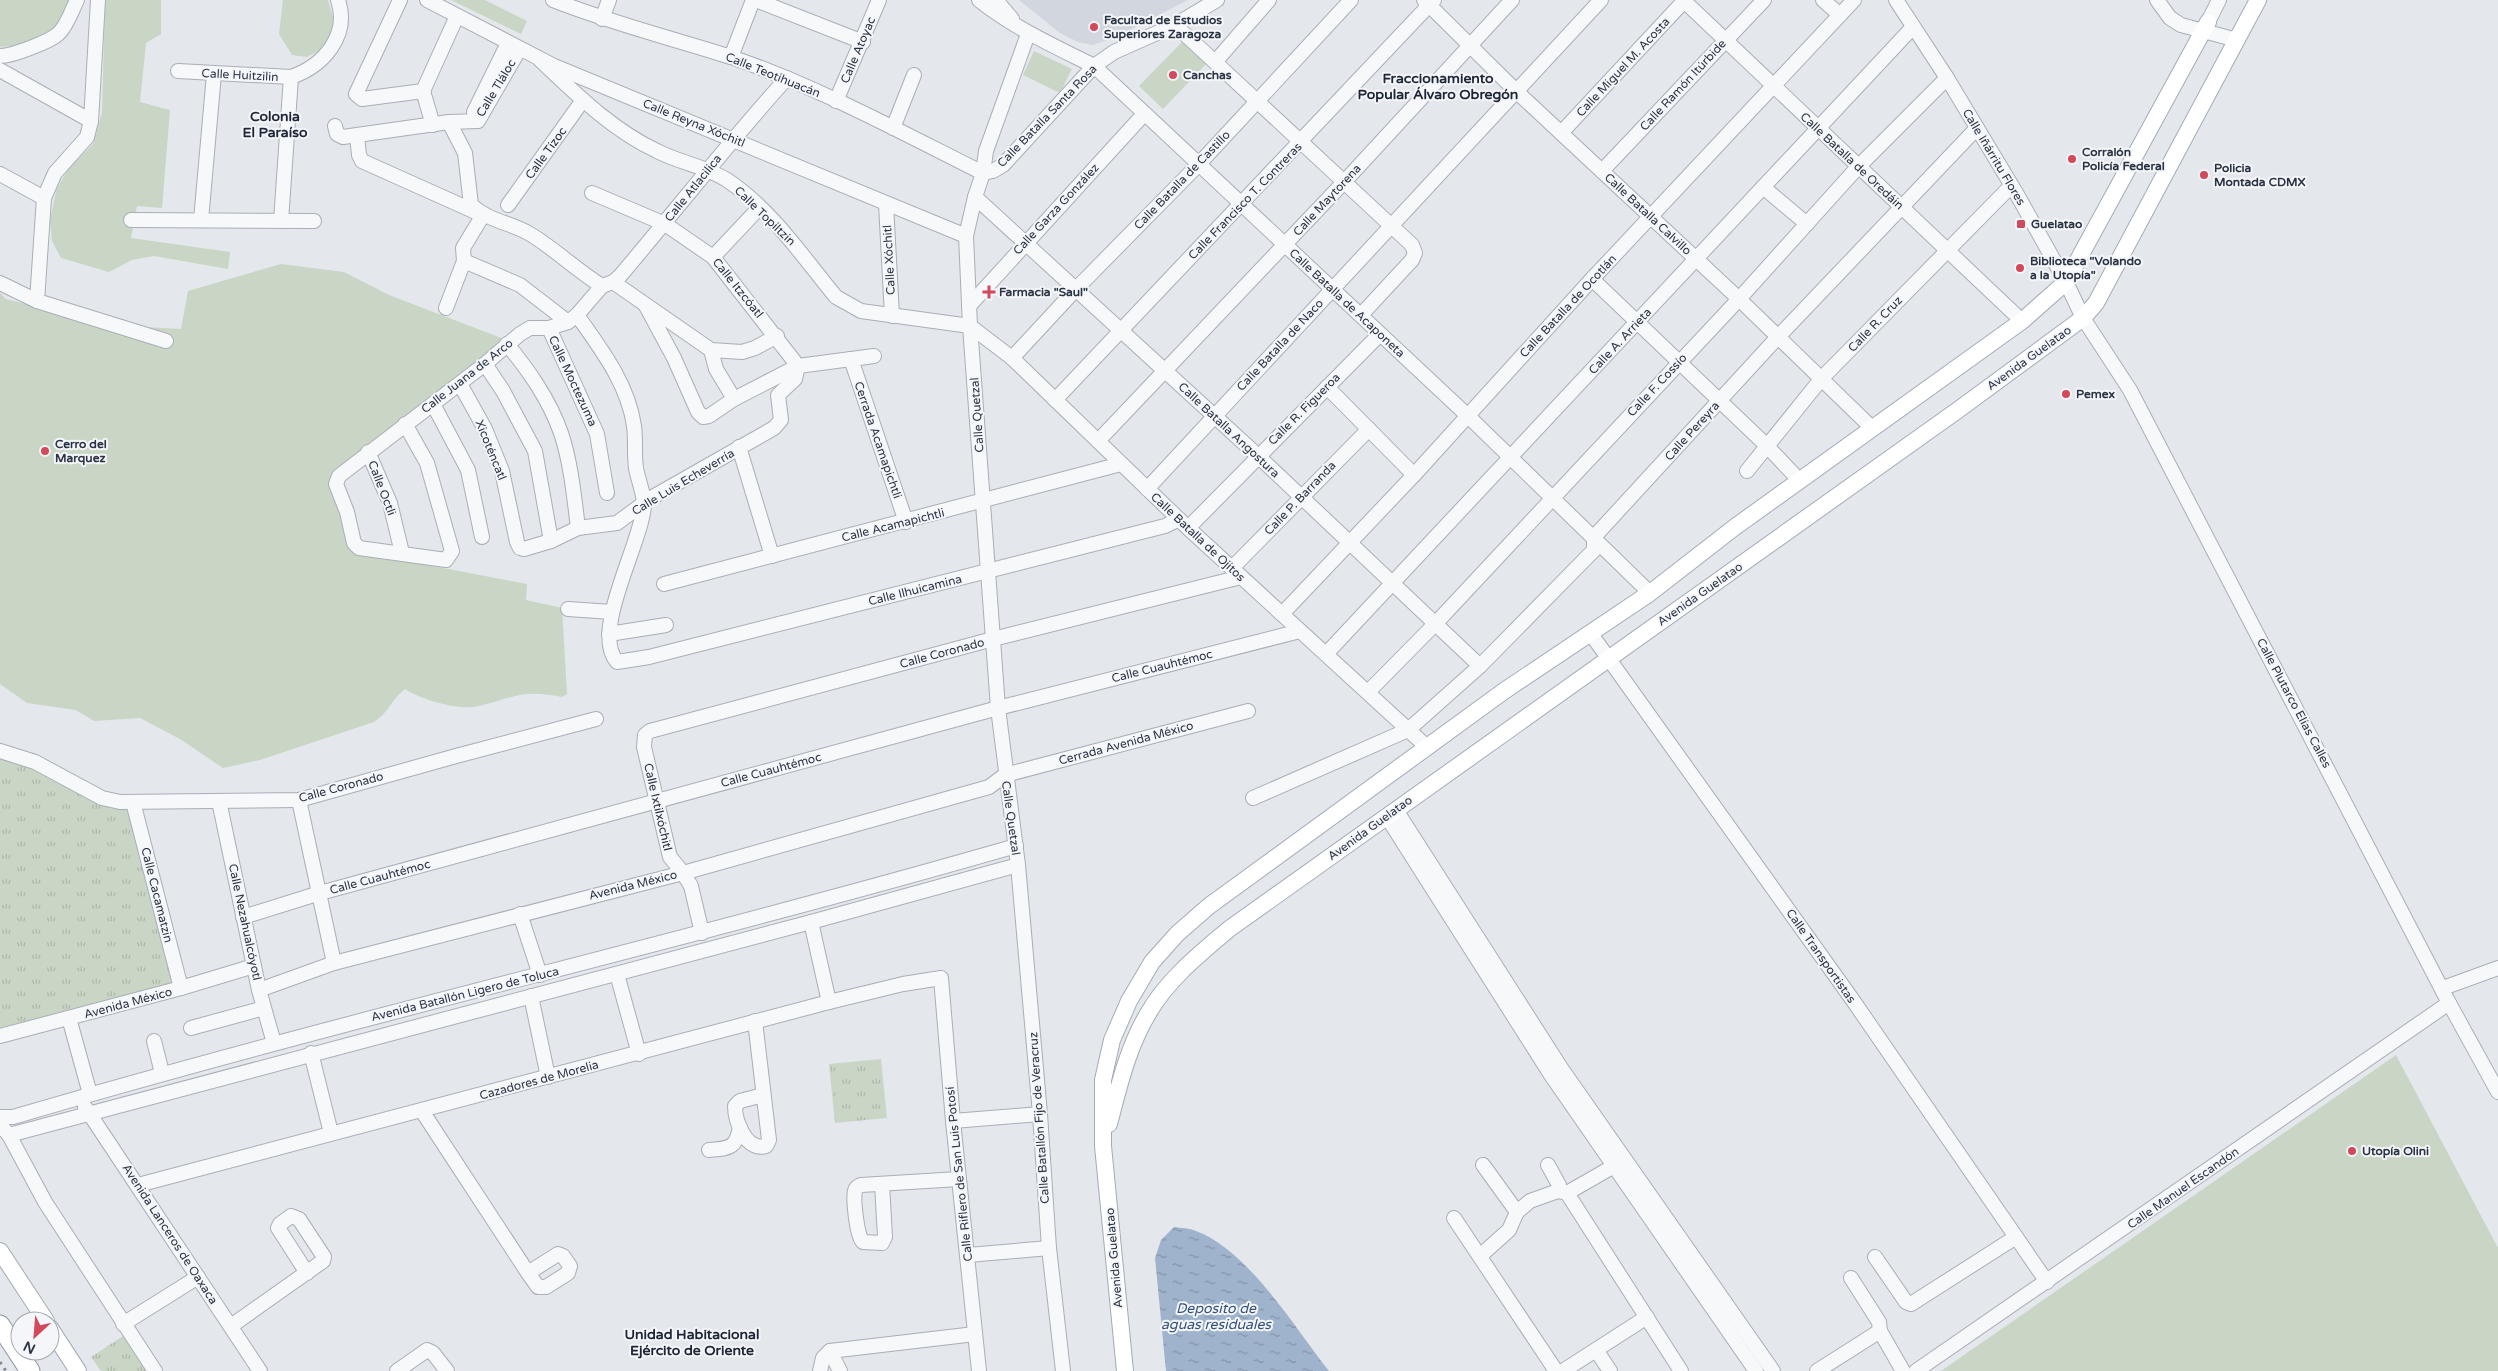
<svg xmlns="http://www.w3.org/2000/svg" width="2498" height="1371" font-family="'Varela Round',sans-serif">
	<defs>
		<pattern id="park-tufts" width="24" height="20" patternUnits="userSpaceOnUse" patternTransform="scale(1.25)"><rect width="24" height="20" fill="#c9d6c5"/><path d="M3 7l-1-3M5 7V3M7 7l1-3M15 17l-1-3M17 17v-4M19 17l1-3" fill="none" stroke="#adb8ab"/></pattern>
		<pattern id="water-ripples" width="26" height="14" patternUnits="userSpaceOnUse" patternTransform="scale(1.25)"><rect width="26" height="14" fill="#9fb4cc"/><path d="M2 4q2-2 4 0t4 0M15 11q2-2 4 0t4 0" fill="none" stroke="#8293a7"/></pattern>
	</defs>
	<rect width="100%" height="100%" fill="#e4e7ec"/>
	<!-- built -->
	<polygon fill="#d2d6de" points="1019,0 1188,0 1114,38 1092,45 1078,42 1060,33"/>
	<!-- grass -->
	<g fill="#c9d6c5">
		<polygon points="0,0 84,0 40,43 0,47"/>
		<polygon points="105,0 161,0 161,34 146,43 140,102 170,110 162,208 137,206 131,238 230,252 228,269 154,256 132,260 109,272 61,258 52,241 50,221 56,191 68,169 93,144 102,113"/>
		<polygon points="283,0 328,0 335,24 332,38 324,48 307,57 292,55 279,34"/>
		<polygon points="451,0 485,0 527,21 521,34"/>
		<polygon points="1182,42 1206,64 1163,109 1139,86"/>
		<polygon points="1034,51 1072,69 1060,93 1023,75"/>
		<path d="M281,264L344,272L389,295L504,339L329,479L354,551L527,584L526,600L562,608L567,694L562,697C522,689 515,697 479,706C459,711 422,700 405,689C390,701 390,711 374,722L260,760L223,768L180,739L140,718L94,721L76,710L27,703L0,684V293L6,299L107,325L181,329L188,291Z"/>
		<polygon points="2396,1055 2498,1248 2498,1371 1941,1371"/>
	</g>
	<!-- park -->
	<g fill="url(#park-tufts)">
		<polygon points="0,757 34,766 133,813 178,987 0,1028"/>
		<polygon points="881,1059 887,1118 835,1123 829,1064"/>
		<polygon points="123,1336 146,1371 101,1371 91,1357"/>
	</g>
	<!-- water -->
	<path fill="url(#water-ripples)" d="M1174,1227C1181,1228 1190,1228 1196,1231C1248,1250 1295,1328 1329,1371H1166L1155,1258L1161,1240Z"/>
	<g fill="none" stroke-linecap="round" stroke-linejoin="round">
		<!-- minor casing -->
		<g stroke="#a9aeb7" stroke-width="16">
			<g id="minor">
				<polyline points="400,0 356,94 362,99 423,91"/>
				<polyline points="427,0 554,66 966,236"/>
				<path d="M553,0C611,23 671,38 731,57C818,87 901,132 983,173L993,171L1003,165L1094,66L1114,52L1175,25L1217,0"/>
				<polyline points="756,0 863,42"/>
				<path d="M979,0C1014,28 1054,46 1094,66L1468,416L1650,593"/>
				<polyline points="996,0 1012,19"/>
				<polyline points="1424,0 1517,92 1739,299 1872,428"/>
				<polyline points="1683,0 2022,321"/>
				<polyline points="1823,0 1840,15"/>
				<polyline points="1896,0 1947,78 2015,191 2066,282 2083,318 2130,390 2449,1003 2498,1092"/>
				<polyline points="2157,0 2170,18 2181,25 2237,40"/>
				<polyline points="602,19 609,0"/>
				<polyline points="2208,22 2219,0"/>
				<polyline points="1175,25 1412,245 1415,253 1412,260 1361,315"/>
				<polyline points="1028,34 986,151 983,173 975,197 966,236 970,326 998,708 1018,865 1040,1114 1049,1248 1063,1371"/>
				<path d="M0,56C12,56 49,42 58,34C67,26 72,10 77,0"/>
				<polyline points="731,57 753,0"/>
				<path d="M540,60C576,94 612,130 657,151C680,163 705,166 727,180C772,210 802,256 836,297L861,311L970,326L1012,358L1188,528L1427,747"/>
				<polyline points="1216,61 1269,0"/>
				<polyline points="0,70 91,121"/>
				<path d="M178,71L291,77C323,66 350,36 338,0"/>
				<polyline points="423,91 457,16"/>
				<polyline points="423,91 433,125"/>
				<polyline points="836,101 879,0"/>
				<polyline points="474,112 508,43"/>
				<path d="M449,122L465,153L471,205C490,222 510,222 530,234C555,249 576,270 602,286"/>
				<polyline points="335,126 337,134 343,137 449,122 478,121 519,50"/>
				<polyline points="893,128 914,75"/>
				<polyline points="1561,133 1685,0"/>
				<polyline points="357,136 359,155 362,161 478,213"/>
				<polyline points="1602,171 1764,0"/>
				<polyline points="0,174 44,198"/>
				<polyline points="1763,187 1807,224"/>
				<polyline points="592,193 665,224 713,257 798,366"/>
				<polyline points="975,197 1257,455 1480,666"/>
				<polyline points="886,204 892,316"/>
				<polyline points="508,205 583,100"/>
				<polyline points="131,220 314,221"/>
				<polyline points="201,220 214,74"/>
				<polyline points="281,221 291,77"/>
				<polyline points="713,257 759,208"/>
				<polyline points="464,261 520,285 568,322"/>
				<polyline points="1592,279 1766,445 1800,481"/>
				<polyline points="613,282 711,350 742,352 755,348 777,336"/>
				<polyline points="0,283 37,301 166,341"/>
				<polyline points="37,301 44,198 55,173 87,137 91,121 98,0"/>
				<polyline points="646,306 674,358 698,412 703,417 709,416 734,399 798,366 874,356"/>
				<polyline points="969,306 1144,114"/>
				<polyline points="446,308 464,261 463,248 483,215"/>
				<path d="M577,315C601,349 628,384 634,426C636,440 634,454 636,468C638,480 644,493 644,505C642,543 590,631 617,662L649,657L1165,526L1179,519"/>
				<polyline points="549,328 597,434 607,493"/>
				<path d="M507,344C529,371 549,399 561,433C571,463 574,496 578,528"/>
				<polyline points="711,350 716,369 734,399"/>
				<polyline points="1012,358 1076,289 1198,165 1351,0"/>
				<polyline points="851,359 906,522"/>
				<polyline points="485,364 503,391 535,451 551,541"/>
				<polyline points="460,384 485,429 502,471 517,542 520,548 524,549 551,541 578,528 617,523 651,498 774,428 781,420 778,395 795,379 798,366"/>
				<polyline points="1327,387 1414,475"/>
				<polyline points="1055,400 1434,0"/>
				<polyline points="433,404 468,470 482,537"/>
				<path d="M405,424L427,463L452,551L446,560L359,548L354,543L347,512L336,484L339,476L485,364L520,334L530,328H549L568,322L577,315L602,286L613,282L620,276C676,210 729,142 787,78"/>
				<polyline points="1098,441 1345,181 1512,0"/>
				<polyline points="739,447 772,556"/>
				<polyline points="368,452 390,503 402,553"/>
				<polyline points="1747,471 1822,378 2011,186"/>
				<polyline points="1147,489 1601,0"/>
				<polyline points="1188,528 1380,334"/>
				<polyline points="1232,568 1369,429"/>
				<polyline points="664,584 1121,464"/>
				<polyline points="568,609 612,612"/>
				<polyline points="1282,614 1414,475 1592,279 1854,0"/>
				<polyline points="609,634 666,625"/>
				<polyline points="1591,634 1852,999 2047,1282"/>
				<polyline points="1326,654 1913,27"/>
				<polyline points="1368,692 1436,623 1739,299 1858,167 1947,78"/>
				<polyline points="0,751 35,762 102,798 120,802 299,800 456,756 596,719"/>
				<polyline points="1253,798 1408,730 1480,666 1594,550 1594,537 1777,338 1977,128"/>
				<polyline points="299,800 334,963"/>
				<polyline points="219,801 259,990 274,1043"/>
				<polyline points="133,802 181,988"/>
				<polyline points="1396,810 1561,1068 1773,1371"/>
				<polyline points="1387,817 1551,1075 1756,1371"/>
				<polyline points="520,914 540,975"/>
				<polyline points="243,917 320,893 998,708 1300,631"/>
				<polyline points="811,922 829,1002"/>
				<polyline points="702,933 691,886 683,873 670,857 644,747 645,735 650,731 993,639 1241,577"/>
				<polyline points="617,974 639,1054"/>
				<polyline points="2443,988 2498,968"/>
				<polyline points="259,990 334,963 683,873 989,787 1005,775 1248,711"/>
				<polyline points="531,996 548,1077"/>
				<polyline points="69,1018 90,1094"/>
				<path d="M755,1021L769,1140L766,1146C746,1152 735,1121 735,1106L740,1101L763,1095"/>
				<polyline points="191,1028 264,1008"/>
				<polyline points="0,1036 181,988 254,966"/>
				<polyline points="154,1041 162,1073"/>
				<polyline points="311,1053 331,1133"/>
				<polyline points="85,1107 260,1371"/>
				<polyline points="422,1111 528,1273 538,1287 546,1287 568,1273 570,1266 563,1256 558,1254 528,1273"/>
				<path d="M0,1117H13C345,1019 683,942 1016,846"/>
				<polyline points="953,1121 1040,1114"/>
				<polyline points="0,1125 9,1135 45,1202 155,1371"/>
				<polyline points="9,1135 811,922 1018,865"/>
				<path d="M709,1150C729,1148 736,1149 740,1127"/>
				<polyline points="1548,1165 1559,1185 1558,1191 1567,1193 1681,1371"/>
				<path d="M882,1184L885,1237L882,1243L863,1242C857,1238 853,1199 855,1191C856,1187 857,1187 861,1185L959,1179"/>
				<polyline points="138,1185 829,1002 903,984 941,978 953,1121 979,1371"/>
				<polyline points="1567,1193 1621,1162"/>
				<polyline points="1517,1212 1530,1201 1558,1191"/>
				<polyline points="1454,1218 1556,1371"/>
				<polyline points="968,1255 1049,1248"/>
				<polyline points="1480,1256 1509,1230 1517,1212 1483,1165"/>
				<polyline points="1875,1257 1906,1302 1911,1304 2016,1237"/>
				<polyline points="1851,1278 1879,1322 1880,1331 1903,1371"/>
				<polyline points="123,1324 198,1277"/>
				<polyline points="231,1326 323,1261 324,1257 299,1219 291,1216 280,1224 278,1228 307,1273"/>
				<polyline points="1596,1350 1610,1371"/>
				<polyline points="830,1351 840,1371"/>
				<polyline points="397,1371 427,1350 433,1353 447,1371"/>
				<polyline points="820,1371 823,1358 830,1351 975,1334"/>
				<polyline points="1563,1371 1647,1317"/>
				<polyline points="1817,1371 1880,1331"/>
				<polyline points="1916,1371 2449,1003"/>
			</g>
		</g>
		<!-- major casing -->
		<g stroke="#a3abb8" stroke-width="18">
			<g id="major">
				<path d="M1109,1124C1119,1086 1128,1046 1149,1012C1168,979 1201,953 1229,929L1958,410L2083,318L2096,303L2258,0"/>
				<polyline points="0,1251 46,1321"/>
				<polyline points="50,1328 78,1371"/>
				<polyline points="1125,1371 1103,1146 1103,1080 1112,1040 1129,1001 1152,962 1177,934 1209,906 1504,691 1650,593 1735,527 2022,321 2066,282 2208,22"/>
			</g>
		</g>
		<!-- highway casing -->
		<g stroke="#8b94a3" stroke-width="21">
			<polyline id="highway" points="0,1325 30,1371"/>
		</g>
		<!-- minor -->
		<use href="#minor" stroke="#f7f8fa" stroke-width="14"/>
		<!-- major -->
		<use href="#major" stroke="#fff" stroke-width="16"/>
		<!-- highway -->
		<use href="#highway" stroke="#fff" stroke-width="19"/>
		<!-- rail -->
		<polyline stroke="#7d8696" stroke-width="3" stroke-dasharray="2.5 5" stroke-linecap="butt" points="0,1362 6,1371"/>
	</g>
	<!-- markers -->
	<g fill="#d1495b" stroke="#f4f6f9" stroke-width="2">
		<circle cx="1094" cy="27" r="5"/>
		<circle cx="1173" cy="75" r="5"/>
		<circle cx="2072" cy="159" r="5"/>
		<circle cx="2204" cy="175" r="5"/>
		<rect x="2016" y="219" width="10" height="10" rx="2.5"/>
		<circle cx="2020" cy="268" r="5"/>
		<path d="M986.5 284.5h5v5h5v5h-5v5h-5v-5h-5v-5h5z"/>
		<circle cx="2066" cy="394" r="5"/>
		<circle cx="45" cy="451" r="5"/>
		<circle cx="2352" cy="1151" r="5"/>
	</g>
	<g text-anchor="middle" stroke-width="4" stroke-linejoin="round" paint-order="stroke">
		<!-- poi labels -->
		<g font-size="12" font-weight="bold" fill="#2b3445" stroke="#f4f6f9" text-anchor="start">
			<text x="1104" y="24">Facultad de Estudios<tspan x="1104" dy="14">Superiores Zaragoza</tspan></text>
			<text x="1183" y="79">Canchas</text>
			<text x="2082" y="156">Corralón<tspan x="2082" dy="14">Policía Federal</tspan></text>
			<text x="2214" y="172">Policia<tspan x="2214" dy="14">Montada CDMX</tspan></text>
			<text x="2031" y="228">Guelatao</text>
			<text x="2030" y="265">Biblioteca "Volando<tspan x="2030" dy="14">a la Utopía"</tspan></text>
			<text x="999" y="296">Farmacia "Saul"</text>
			<text x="2076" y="398">Pemex</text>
			<text x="55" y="448">Cerro del<tspan x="55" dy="14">Marquez</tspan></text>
			<text x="2362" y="1155">Utopía Olini</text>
		</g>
		<!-- street labels -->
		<g font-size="12" fill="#2b3445" stroke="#f4f6f9">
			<text transform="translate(858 50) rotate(-67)" y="4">Calle Atoyac</text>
			<text transform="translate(1623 67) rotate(-47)" y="4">Calle Miguel M. Acosta</text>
			<text transform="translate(240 75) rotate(3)" y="4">Calle Huitzilin</text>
			<text transform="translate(773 75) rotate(22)" y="4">Calle Teotihuacán</text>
			<text transform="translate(1683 85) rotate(-47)" y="4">Calle Ramón Itúrbide</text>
			<text transform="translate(496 88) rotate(-59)" y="4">Calle Tláloc</text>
			<text transform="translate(1047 116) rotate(-46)" y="4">Calle Batalla Santa Rosa</text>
			<text transform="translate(694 123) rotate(22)" y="4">Calle Reyna Xóchitl</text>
			<text transform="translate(546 153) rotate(-54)" y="4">Calle Tízoc</text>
			<text transform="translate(1994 157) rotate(59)" y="4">Calle Iñárritu Flores</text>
			<text transform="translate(1852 161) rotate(43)" y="4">Calle Batalla de Oredáin</text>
			<text transform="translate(1182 180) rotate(-46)" y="4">Calle Batalla de Castillo</text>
			<text transform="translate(693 188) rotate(-51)" y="4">Calle Atlacilica</text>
			<text transform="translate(1327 200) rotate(-47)" y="4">Calle Maytorena</text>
			<text transform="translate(1245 201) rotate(-46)" y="4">Calle Francisco T. Contreras</text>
			<text transform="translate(1056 209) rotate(-47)" y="4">Calle Garza González</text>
			<text transform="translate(1648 214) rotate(43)" y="4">Calle Batalla Calvillo</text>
			<text transform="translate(765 216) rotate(44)" y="4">Calle Topiltzin</text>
			<text transform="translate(889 260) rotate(-93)" y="4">Calle Xóchitl</text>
			<text transform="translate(738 288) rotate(51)" y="4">Calle Itzcóatl</text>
			<text transform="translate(1347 303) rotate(43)" y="4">Calle Batalla de Acaponeta</text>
			<text transform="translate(1568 306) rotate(-47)" y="4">Calle Batalla de Ocotlán</text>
			<text transform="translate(1875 324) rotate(-46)" y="4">Calle R. Cruz</text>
			<text transform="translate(1620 341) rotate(-47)" y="4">Calle A. Arrieta</text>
			<text transform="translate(1280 345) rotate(-47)" y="4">Calle Batalla de Naco</text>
			<text transform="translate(2029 358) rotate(-36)" y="4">Avenida Guelatao</text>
			<text transform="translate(467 376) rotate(-38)" y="4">Calle Juana de Arco</text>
			<text transform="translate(573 381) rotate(65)" y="4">Calle Moctezuma</text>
			<text transform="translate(1657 385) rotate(-47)" y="4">Calle F. Cossío</text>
			<text transform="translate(1304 409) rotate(-45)" y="4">Calle R. Figueroa</text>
			<text transform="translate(977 415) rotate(-94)" y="4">Calle Quetzal</text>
			<text transform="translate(1229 430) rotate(43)" y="4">Calle Batalla Angostura</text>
			<text transform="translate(1692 431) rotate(-48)" y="4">Calle Pereyra</text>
			<text transform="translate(878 440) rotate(71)" y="4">Cerrada Acamapichtli</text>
			<text transform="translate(491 450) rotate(68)" y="4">Xicoténcatl</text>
			<text transform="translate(683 482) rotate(-31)" y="4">Calle Luis Echeverría</text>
			<text transform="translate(382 488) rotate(69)" y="4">Calle Octli</text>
			<text transform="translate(1300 498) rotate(-46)" y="4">Calle P. Barranda</text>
			<text transform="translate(893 525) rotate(-14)" y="4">Calle Acamapichtli</text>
			<text transform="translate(1198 537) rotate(43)" y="4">Calle Batalla de Ojitos</text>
			<text transform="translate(915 590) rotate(-14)" y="4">Calle Ilhuicamina</text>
			<text transform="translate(1700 594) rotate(-35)" y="4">Avenida Guelatao</text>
			<text transform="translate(942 653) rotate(-15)" y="4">Calle Coronado</text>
			<text transform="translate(1162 666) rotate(-14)" y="4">Calle Cuauhtémoc</text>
			<text transform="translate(2294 703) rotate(62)" y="4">Calle Plutarco Elías Calles</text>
			<text transform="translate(1126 743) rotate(-15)" y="4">Cerrada Avenida México</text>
			<text transform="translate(771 770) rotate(-15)" y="4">Calle Cuauhtémoc</text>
			<text transform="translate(341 787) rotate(-15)" y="4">Calle Coronado</text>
			<text transform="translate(658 807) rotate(77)" y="4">Calle Ixtilxóchitl</text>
			<text transform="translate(1011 818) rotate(82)" y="4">Calle Quetzal</text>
			<text transform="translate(1370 828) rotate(-36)" y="4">Avenida Guelatao</text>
			<text transform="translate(380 877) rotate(-15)" y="4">Calle Cuauhtémoc</text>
			<text transform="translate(633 885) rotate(-14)" y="4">Avenida México</text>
			<text transform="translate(157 895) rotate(76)" y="4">Calle Cacamatzin</text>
			<text transform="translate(245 922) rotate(78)" y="4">Calle Nezahualcóyotl</text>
			<text transform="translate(1821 956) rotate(55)" y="4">Calle Transportistas</text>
			<text transform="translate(465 994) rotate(-14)" y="4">Avenida Batallón Ligero de Toluca</text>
			<text transform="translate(128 1003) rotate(-15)" y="4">Avenida México</text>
			<text transform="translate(539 1080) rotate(-15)" y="4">Cazadores de Morelia</text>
			<text transform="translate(1039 1118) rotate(-94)" y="4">Calle Batallón Fijo de Veracruz</text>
			<text transform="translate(959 1174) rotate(-96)" y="4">Calle Riflero de San Luis Potosí</text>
			<text transform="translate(2183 1188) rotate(-35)" y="4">Calle Manuel Escandón</text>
			<text transform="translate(170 1234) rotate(57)" y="4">Avenida Lanceros de Oaxaca</text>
			<text transform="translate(1114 1258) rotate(-95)" y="4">Avenida Guelatao</text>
		</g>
		<!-- neighbourhood labels -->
		<g font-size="14" font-weight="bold" fill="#1d2536" stroke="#f4f6f9">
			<text x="1438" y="83">Fraccionamiento<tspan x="1438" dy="16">Popular Álvaro Obregón</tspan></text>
			<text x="275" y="121">Colonia<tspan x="275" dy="16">El Paraíso</tspan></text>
			<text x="692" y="1339">Unidad Habitacional<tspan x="692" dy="16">Ejército de Oriente</tspan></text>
		</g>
		<!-- water labels -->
		<g font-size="14" font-style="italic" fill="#34527a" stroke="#f4f6f9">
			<text x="1216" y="1313">Deposito de<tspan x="1216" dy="16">aguas residuales</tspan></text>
		</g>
	</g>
	<!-- north arrow -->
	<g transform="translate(35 1336) rotate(206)"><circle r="24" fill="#f4f6f9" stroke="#a4a8b1"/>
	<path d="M0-4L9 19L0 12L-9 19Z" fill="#d1495b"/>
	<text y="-8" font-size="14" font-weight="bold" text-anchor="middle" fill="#2b3445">N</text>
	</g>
</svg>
